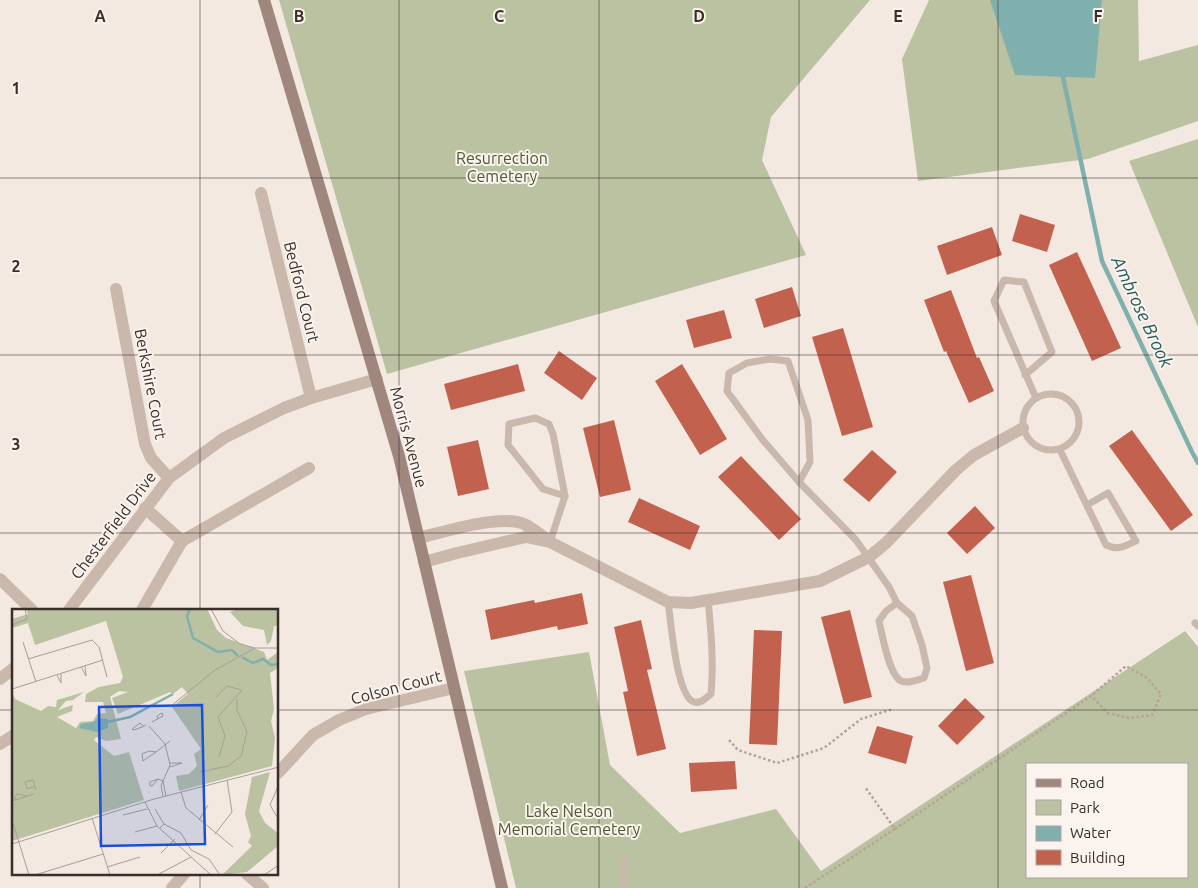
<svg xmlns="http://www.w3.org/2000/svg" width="1198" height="888" font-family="Ubuntu,sans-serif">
	<rect width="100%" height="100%" fill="#f3e9e1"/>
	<!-- green -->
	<g fill="#bac2a1" fill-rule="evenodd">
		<polygon points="279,0 870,0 771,117 762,160 806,255 387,374"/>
		<polygon points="929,0 1138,0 1139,61 1198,45 1198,121 1088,159 918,181 902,59"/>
		<polygon points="1198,139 1198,327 1129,161"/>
		<path d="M1185,631L1198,647V888H516L464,671L589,652L610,765L680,833L776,809L821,871ZM1027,764H1187V877H1027Z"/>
	</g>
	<!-- water -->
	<polygon fill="#80b0ad" points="990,0 1102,0 1095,78 1015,75"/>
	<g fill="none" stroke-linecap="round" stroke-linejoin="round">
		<!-- stream -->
		<polyline stroke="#80b0ad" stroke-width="4.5" points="1063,77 1102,261 1192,452 1198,463"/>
	</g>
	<!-- building -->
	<g fill="#c3614f">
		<polygon points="1020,214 1055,225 1047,252 1012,241"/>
		<polygon points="992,227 1002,255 947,275 937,246"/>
		<polygon points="1077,252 1121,348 1092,361 1049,265"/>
		<polygon points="792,287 801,316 764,328 755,299"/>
		<polygon points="951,290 977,358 979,357 994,391 969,403 946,351 944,352 924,300"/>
		<polygon points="724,310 732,338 694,348 686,320"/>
		<polygon points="843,328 873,427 842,436 812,337"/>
		<polygon points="559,351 597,378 582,400 544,373"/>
		<polygon points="518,364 525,391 451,410 444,384"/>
		<polygon points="682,364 727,439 700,455 655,381"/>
		<polygon points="614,420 631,490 600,497 583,428"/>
		<polygon points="1132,430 1193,515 1171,531 1109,446"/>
		<polygon points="478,440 489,489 458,496 447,447"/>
		<polygon points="872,450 897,472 869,502 843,480"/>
		<polygon points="741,456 801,519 779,540 718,477"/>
		<polygon points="639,498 700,526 690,550 628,522"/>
		<polygon points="975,506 995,528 967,554 947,533"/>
		<polygon points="971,575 994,663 966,671 943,582"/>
		<polygon points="582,593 588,624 558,630 557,626 491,640 485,610 534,600 535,603"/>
		<polygon points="850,610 872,697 844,704 821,617"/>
		<polygon points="641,620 652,669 647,670 666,749 637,756 623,692 628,691 614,627"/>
		<polygon points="754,630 782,631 777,745 749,744"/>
		<polygon points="965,698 985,717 957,745 938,726"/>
		<polygon points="877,726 913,736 906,764 868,753"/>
		<polygon points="735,761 737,789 691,792 689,763"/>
	</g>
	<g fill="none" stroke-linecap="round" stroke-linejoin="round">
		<!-- path -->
		<g stroke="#b7a297" stroke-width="2.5" stroke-dasharray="2.5 2.5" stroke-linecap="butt">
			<polyline points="729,740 738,750 777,763 824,748 861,719 893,709"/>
			<polyline points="895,829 1091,696 1108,713 1129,718 1152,715 1161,694 1147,678 1126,666 1091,696"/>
			<polyline points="805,888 895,829 865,787"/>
		</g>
		<!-- lane -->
		<g stroke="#cbb8ad" stroke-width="7">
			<polygon points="770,359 788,361 808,420 810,462 799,482 762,439 727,391 729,373 747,363"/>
			<polyline points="1025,375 1052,352 1024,282 1004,280 994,301 1036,398"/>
			<circle cx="1051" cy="422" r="28"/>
			<polygon points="535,418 549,424 553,434 565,496 543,489 508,445 509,424"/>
			<path d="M1060,450L1106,545C1119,551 1124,546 1136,541L1108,493L1087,505"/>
			<polyline points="799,482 856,540 889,587 897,603"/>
			<polyline points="550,542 565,496"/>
			<path d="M668,602C671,620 676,696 694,702C701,704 706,698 711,694C714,662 711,631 708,599"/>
			<path d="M897,603L912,616L922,645L927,668L924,678C917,680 908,684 901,681C889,675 882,634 879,621L886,611Z"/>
			<polyline points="1195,623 1198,626"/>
			<polyline points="623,888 623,877 625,859"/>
		</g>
		<!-- street -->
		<g stroke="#cbb8ad" stroke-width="12">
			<polyline points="261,193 311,398"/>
			<polyline points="116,289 145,444 151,458 169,478"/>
			<path d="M418,538C445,532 499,514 524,524C533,528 542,536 550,542L526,537L457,553L424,562"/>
			<polyline points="182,541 309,468"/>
			<polyline points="550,542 668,602 691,603 820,581 869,557 886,543 956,470 974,455 1023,428"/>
			<polyline points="0,579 32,610"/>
			<polyline points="69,610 169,478 224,438 284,408 311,398 377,379"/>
			<polyline points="142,610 182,541 145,508"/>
			<polyline points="0,679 14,668"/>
			<polyline points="0,744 14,735"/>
			<polyline points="278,773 313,735 339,720 366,709 454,688"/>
			<polyline points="247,874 263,888"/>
			<polyline points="172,888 184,874"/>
		</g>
		<!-- secondary -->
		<polyline stroke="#9f877e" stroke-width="12" points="264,0 399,456 502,888"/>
	</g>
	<!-- grid -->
	<path fill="none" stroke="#3a2e2b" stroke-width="1" stroke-opacity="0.55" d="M200,0V610M399,0V888M599,0V888M799,0V888M998,0V888M0,178H1198M0,355H1198M0,533H1198M0,710H14M278,710H1198M200,874V888"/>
	<g text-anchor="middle" stroke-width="4" stroke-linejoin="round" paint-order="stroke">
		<!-- park labels -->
		<g font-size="16" fill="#4d582f" stroke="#faf3ee">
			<text x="502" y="164">Resurrection<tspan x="502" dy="18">Cemetery</tspan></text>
			<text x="569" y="817">Lake Nelson<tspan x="569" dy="18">Memorial Cemetery</tspan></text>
		</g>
		<!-- street labels -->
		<g font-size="16" fill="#3a2e2b" stroke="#faf3ee">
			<text transform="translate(302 292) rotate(76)" y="6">Bedford Court</text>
			<text transform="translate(151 384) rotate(79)" y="6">Berkshire Court</text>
			<text transform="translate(409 437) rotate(75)" y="6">Morris Avenue</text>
			<text transform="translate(113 525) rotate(-53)" y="6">Chesterfield Drive</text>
			<text transform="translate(396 687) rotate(-15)" y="6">Colson Court</text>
		</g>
		<!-- water labels -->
		<g font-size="18" font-style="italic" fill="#215b59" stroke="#faf3ee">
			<text transform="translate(1142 312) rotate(65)" y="6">Ambrose Brook</text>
		</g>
	</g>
	<!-- overview -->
	<g transform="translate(12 609)">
		<rect width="266" height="266" fill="#f3e9e1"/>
		<path d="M14,0H195L205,21L214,29L252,43L255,51L266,43V59L258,64L262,100L259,112L263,129L260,157L167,182L164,167L177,165L185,157L182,145L189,140L160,98L176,85L170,78L161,85L158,83L106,105L100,89L116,83L107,82L98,88L109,130L94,132L84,128L82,131L102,147L117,143L132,191L0,232V83L3,90L29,102L36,97L44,98L45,91L72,83L61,91L54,92L46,101L61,96L60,102L45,108L64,119L68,113L81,112L85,105L94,104L91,93H73L74,85L87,78L108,74L111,68L94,12L23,36L16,14L0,19V10L16,5ZM226,0H266V17H262L259,32L255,36L252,21L231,17L218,3ZM258,163L247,202L253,214L266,224V237L235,263L210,266L240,237L236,233L239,227L233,205L240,168Z" fill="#bac2a1"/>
		<path d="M85,109L96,110V119L85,123L67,119L69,115L82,113Z" fill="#80b0ad"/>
		<path fill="none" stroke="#80b0ad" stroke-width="2.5" d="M178,0L175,7L181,29L206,43L220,41L226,47M230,48L241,54L251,50L259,56L267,55M96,113L118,108L161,85"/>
		<path fill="none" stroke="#a99e98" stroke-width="1" d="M199,0L211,22L228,35L243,39H267M0,16L15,10L13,0M11,33L24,73M16,50L80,31L87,38L95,68M69,58L74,67L73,57M45,66L49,74V65M0,80L91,51M204,88L215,77L230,81L206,108L213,127L207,148M159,97L203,61L243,39M140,113L151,107L150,104L145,107L146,110M131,117L128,114L120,120L122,121L130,118L134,116M137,117L153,135L158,156L151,172L146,170M137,142L144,143L131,152L130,145ZM144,143L158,132M158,154H170L158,158M188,163L216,157L229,147L235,123L225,101V90M146,170L140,177H138V173ZM267,175L258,196L267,211M23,177L15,180L13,173L21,171L24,181M169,183L174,199L221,238M151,187L149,177L151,172L154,187M2,191L5,185L15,187M0,192L22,185M133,193L145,217L199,266M143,200L152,215M111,206L135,200M80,209L98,266M0,211L17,266M187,211L196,196M148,219L152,215L169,224L179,241L197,250L208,266M123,223L145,217M203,225L220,203L215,171M0,235L142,190L267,158M149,244L163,230M95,258L128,248M147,265L179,248M23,266L91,245M252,266L267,256"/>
		<path fill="#1d4ed8" fill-opacity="0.15" stroke="#1d4ed8" stroke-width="2.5" d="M190,96L193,235L89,237L87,98Z"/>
		<rect width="266" height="266" fill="none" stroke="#3a2e2b" stroke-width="2.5"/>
	</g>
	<g font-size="16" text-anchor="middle" font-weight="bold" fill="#3a2e2b" stroke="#faf3ee" stroke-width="4" stroke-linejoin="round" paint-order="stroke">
		<text x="100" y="22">A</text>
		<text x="299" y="22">B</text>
		<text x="499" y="22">C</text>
		<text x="699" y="22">D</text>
		<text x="898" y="22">E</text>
		<text x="1098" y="22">F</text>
		<text x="16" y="94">1</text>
		<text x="16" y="272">2</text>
		<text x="16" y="450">3</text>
	</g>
	<!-- legend -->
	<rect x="1026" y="763" width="162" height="115" fill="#faf3ee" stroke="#ada4a0"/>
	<rect x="1036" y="779" width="25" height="8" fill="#9f877e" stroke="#ada4a0"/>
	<text x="1070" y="788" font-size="15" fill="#3a2e2b">Road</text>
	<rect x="1036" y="800" width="25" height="15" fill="#bac2a1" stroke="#ada4a0"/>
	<text x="1070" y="813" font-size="15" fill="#3a2e2b">Park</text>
	<rect x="1036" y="826" width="25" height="15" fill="#80b0ad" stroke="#ada4a0"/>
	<text x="1070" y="838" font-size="15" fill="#3a2e2b">Water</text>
	<rect x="1036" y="850" width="25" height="15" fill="#c3614f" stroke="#ada4a0"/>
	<text x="1070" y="863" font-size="15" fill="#3a2e2b">Building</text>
</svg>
